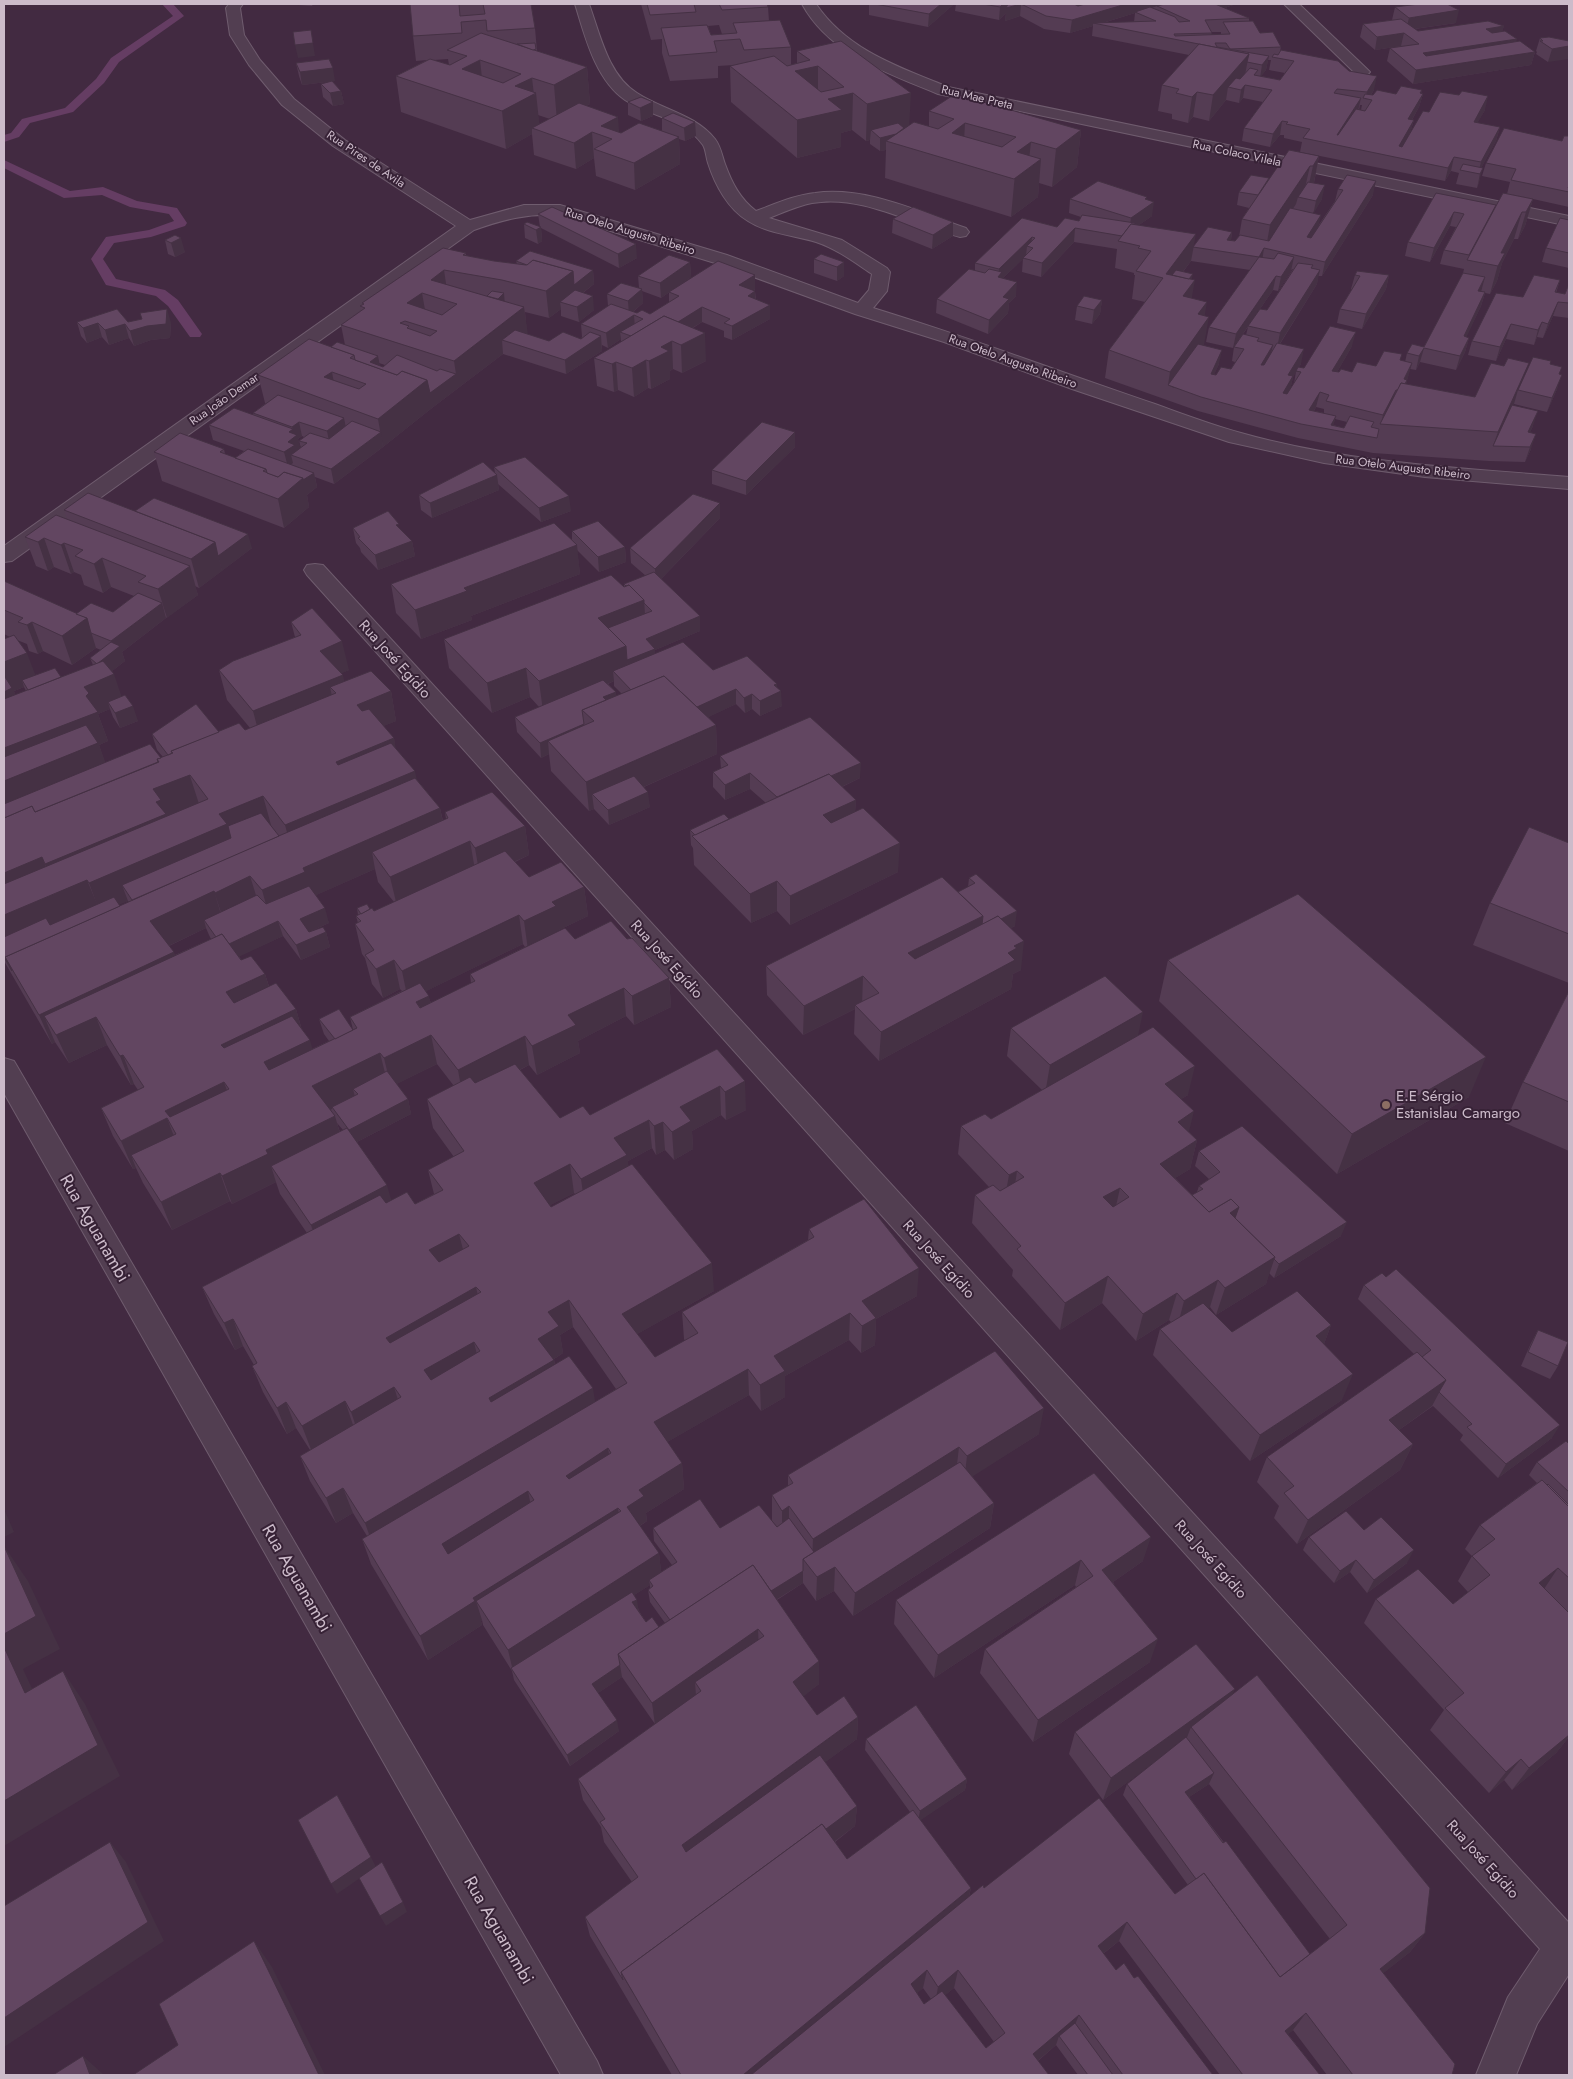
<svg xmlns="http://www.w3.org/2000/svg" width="1573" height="2079" font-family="Jost,sans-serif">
	<rect width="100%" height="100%" fill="#422a41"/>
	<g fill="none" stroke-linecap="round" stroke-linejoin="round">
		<!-- stream -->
		<g fill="#653d63" fill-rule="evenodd">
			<polygon points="162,4 173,4 184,16 119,62 104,83 73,112 30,123 19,137 4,142 4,135 11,133 22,119 65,108 96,79 111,58 173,16"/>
			<polygon points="4,160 70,191 103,187 137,201 177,208 187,223 185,226 151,237 114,243 103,259 116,279 165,290 178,300 202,334 200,337 190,337 168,306 156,296 106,285 91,259 106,237 149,230 174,221 169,214 130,207 102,195 64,198 4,168"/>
		</g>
		<!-- minor casing -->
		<g stroke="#6f5c6e" stroke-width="2">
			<g id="minor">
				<path d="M229,4H243L240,8L244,35L260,60L294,99L345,140L470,220L524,205H560L727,255L858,303L869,290L872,274C854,262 837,249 816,242C794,235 768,234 748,221C728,209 715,185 708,163C706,157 706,150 703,145C685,119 649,116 625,100C595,79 585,36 575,4H589C600,34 608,75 637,93C663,110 695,114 715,139C721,147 722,156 725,164C732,183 740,199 756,211C775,204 795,195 815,193C866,186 919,212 966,228L969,232L966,236L960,237C912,225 863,194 812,203C797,206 782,213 769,218L842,240L887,268L890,272L887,291L873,308C968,337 1061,372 1155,404C1183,414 1212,425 1241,433C1347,463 1460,468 1569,477V489L1425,477L1324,463L1229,442L1072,389L944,342L855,314L715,263L558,215C528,213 502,220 474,230L12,561L4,562V546L456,226L333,146L282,105L249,65L230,35L226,8Z"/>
				<path d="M802,4H816C847,50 899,67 948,87L1569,216V226L938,94C888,73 830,55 802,4Z"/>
				<polygon points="1284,4 1299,4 1367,69 1370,72 1367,75 1357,75"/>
				<polygon points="315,564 323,565 1569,1923 1569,1974 1537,2024 1516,2075 1476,2075 1508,1997 1540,1949 307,575 304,570 307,565"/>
				<polygon points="4,1058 14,1061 597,2061 603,2075 561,2075 4,1093"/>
			</g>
		</g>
		<!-- minor -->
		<use href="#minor" fill="#523e51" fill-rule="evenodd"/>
	</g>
	<!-- wall -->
	<g fill="#543c53" fill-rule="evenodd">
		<polygon points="285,4 313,4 312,6"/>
		<path d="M410,4H531L535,28L537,51L587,67L590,104L586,106L620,133H621L662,131V118L695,122L696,136L685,141L679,139L680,164L635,190L596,176L594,158L576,169L534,155L532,134L506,149L401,112L396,76L427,60L416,61L413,36ZM448,59L449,65L434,60ZM538,115L550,119L539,124Z"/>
		<path d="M641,4H767L768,7L769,21L791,47V65L797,63V51L909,125L929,126V111L1081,130L1077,167L1052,187L1039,183L1038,197L1011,217L885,178L886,150L880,151L870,144V140L866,141L852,130L841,133V147L797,158L731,102L730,66L734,65L718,66V78L670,81L662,53V39L651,40ZM719,25L722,34L711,35L708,26Z"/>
		<polygon points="869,4 954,4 928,27 869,15"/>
		<path d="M956,4H1076V5L1078,6L1163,4L1233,5L1225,8L1249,18V22L1260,33L1281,47L1280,51L1349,71L1374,90L1371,95H1373L1396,94L1422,90L1421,94H1423L1419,107L1412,120H1414L1410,133L1429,112L1485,110L1477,123L1500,127L1496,141L1481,168L1479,182L1477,188L1456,184L1459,173L1451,171L1445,181L1300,152L1302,142L1284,138V135H1280L1270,147L1242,141L1244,128L1263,102L1243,98L1239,103L1226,100L1209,121L1193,117L1188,123L1172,119V114L1158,111L1162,85L1189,55L1092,36L1093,26L1070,33L1044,29L1020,16L1005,21L1006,13L999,20L955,11ZM1135,13L1134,22L1103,23ZM1212,32H1221V34L1211,35ZM1268,60H1271L1269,70L1285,73L1280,80L1261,76L1266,70ZM1360,105H1362L1361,110H1359Z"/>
		<polygon points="1395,7 1456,23 1415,29 1418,31 1504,26 1502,31 1516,42 1535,52 1531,65 1413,84 1387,61 1390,48 1402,46 1375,50 1360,37 1363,24 1392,20"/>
		<polygon points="1540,38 1569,41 1548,62 1536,54 1537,52 1536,51"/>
		<polygon points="296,63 335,81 302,85 299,76"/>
		<polygon points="321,84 341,91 344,104 333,106 323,97"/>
		<polygon points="641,97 653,116 641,121 628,115 628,102"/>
		<path d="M1569,136V207L1533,199L1525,226L1518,239H1514L1502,263L1497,281L1490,294L1485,293L1481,306L1466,337L1469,338L1465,352L1456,370L1420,362L1416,370L1410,369L1406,384L1475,397L1550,364L1560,374L1557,389L1547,412L1514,404L1513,405L1533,426L1530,432L1531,449L1525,462L1489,461L1373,453L1298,438L1198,411L1105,378L1109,350L1145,302L1132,299L1135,275H1134V273L1115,268L1117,249L1074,242L1041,277L1022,272L1023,258L1026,256L1003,278L1016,296L1009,303L1008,313L988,334L936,313L937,299L975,270V263L1022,218L1057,227L1079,221L1081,217L1069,213L1070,199L1147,200L1152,216L1139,225L1193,247L1232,232L1231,240L1235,241L1239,237L1242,219L1249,208L1237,205L1239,192L1319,156L1314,183L1322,199L1313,213L1318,226L1335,201L1338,189L1373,195L1322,276H1318L1317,284L1280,344L1301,364L1299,367L1304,368L1352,346L1337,372H1352L1400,360L1405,362L1407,353L1424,347L1463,273L1464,269L1440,264L1444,250L1456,227L1450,226L1430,262L1405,256L1408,242L1436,193L1496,205L1507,194L1510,182L1482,176L1486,163L1562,141ZM1191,261L1250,270L1209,327L1206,342L1233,348L1238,340L1234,347L1232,361L1235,362L1231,369L1216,375L1214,374L1219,364L1204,345V316L1192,298V280L1183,272ZM1292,269H1293L1267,310L1260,309L1273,290L1278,291L1291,271ZM1248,327L1246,335L1243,334ZM1296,371L1294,384L1290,390L1293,377ZM1316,407L1324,409V413L1314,411ZM1335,419L1347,422L1344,428L1333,425Z"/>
		<polygon points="538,214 637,258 619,268 541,228 542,241 538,244 525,238 524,224 540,227"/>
		<polygon points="893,219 953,222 953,236 932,249 892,233"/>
		<polygon points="1569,220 1569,268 1542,262 1546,248"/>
		<polygon points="175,235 185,252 175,257 168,254 165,240"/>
		<path d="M466,253V256L494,261L517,264L516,261L593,270L594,284L583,293L594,310L579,322L561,316V309L549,318L525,312L527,334L549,341L581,339L582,337L581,324L608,306L607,294L639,288L638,276L690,262L691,277L661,298L642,291L643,303L633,312L637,313L650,314L669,302V292L755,289L753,291H755L756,299L770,319L732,340L724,337V331L702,322L693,328L706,361L682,373L673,369L670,371V379L651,389L648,388L634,397L618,390L614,392L597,386L594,358L621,342V339L608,348L602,345V351L566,374L503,354L432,408L383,447L334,484L315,477L317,487L307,495L309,507L284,528L162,481L154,452L224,449L225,454L235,458L244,451L213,440L209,425L253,415V413L266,403H265L258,375L331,347L345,345L341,325L361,310L360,306L362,305V303ZM379,363L385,365L383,367L380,366ZM302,436L304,437L299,441L301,448H300L298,439Z"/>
		<polygon points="814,259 844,262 844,276 837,281 814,273"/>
		<polygon points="1355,275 1389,275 1386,289 1362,329 1337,323 1340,309 1352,289 1351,289"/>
		<polygon points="1560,280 1556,293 1565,294 1569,284 1569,318 1553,316 1543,338 1537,337 1534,345 1506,339 1496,361 1468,355 1472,341 1523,297"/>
		<polygon points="1102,300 1100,314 1092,324 1075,320 1077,306"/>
		<polygon points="77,322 171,323 170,338 151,340 134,346 129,338 109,345 102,337 87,343 81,336"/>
		<polygon points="795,432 795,447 746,495 712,484 712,470"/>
		<polygon points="494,467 571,511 541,522 498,484 499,490 432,518 421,510 419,495 495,473"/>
		<path d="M64,510L135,511L252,548L199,588L195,586L198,595L166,618L122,652L125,661L112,671L121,696L138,721L120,728L113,717L110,709L98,714L108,741L99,745L105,763L163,757L157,750L152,734L245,730L250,728L227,700L219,670L295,637L291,622L349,670L341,673L344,681L391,691L396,721L383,726L394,738L395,748L417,780L440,808L443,821L446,819L445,812L525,826L529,855L515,862L529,877L584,887L588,916L559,930V931L575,939H627L669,978L671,1007L634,1025L626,1016L578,1041L580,1053L537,1075L529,1065L520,1070L560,1118L590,1115L717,1049L746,1110L726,1120L721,1115L692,1131L693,1149L674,1160L665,1150L656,1155L652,1148L628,1161V1166L714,1291L637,1334L655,1357L685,1341L684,1339L682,1312L808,1240L809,1229L917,1296L876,1319L875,1345L861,1353L849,1340L785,1376V1397L761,1411L749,1395L667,1442L682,1463L684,1489L646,1513L647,1521L640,1526L659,1553L661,1572L672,1565L654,1541L653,1528H720L776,1526L772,1521V1495L788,1486V1475L1039,1434L972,1476L994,1503L990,1528L853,1616L834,1591L816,1601L803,1583L777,1600L819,1661V1684L803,1696L817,1715L858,1717L857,1739L825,1762L857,1806L855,1826L835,1842L847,1859L910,1812L865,1750L866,1739L967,1779L965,1790L920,1820L971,1888L969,1897L984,1888L1175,1894L1188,1885L1123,1795L1127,1784L1159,1759L1103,1800L1069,1754L1075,1732L1232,1694L1425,1933L1410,1952L1383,1973L1452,2075H1327L1293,2030L1288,2034L1320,2075H1220L1119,1941L1103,1954L1116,1970L1134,1978L1213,2075H1078L1056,2045L1038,2061L1049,2075H672L590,1936L585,1917L632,1882L604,1842L601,1827L583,1800L578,1779L655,1724L622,1677L598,1693L619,1731L570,1766L514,1680L512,1671L483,1625L482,1620L481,1621L482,1625L428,1660L371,1564L362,1539L367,1536L353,1513L336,1523L310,1481L300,1456L310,1450L296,1428L287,1434L263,1392L252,1366L254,1365L243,1346L235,1350L214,1314L202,1287L307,1233L280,1194L276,1182L232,1204L230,1201L172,1230L143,1183L136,1168L133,1169L113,1136L101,1108L138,1090L134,1084L131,1085L107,1045L69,1063L55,1042L52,1044L4,961V639L10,637L4,634V581L76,614L113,612L134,596L111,587L103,593L84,585L81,575L74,572L71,574L54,567L48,571L36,566L25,537L67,519ZM17,640L27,644L29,651L38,654L43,651L72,665L96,648L101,650L90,658L93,665L61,677L35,675ZM24,687L26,691L15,695L14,691ZM375,869L378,882L394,902L374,911L370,909L357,908L358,915L356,916L358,923L355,924L362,954L365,958L372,984L383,998L400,989L402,991L350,1017L353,1030L319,1019L324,1034L329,1041L312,1049L302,1030L296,1009L269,986L265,974L241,960L239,956L283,936L301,960L330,947L326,932H309L329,923L316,895ZM128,901L129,902L120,906L119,904ZM206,928L209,935L211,939L175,955L169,946ZM523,944L525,947L470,974L471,983L431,1003L426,991ZM437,1064L454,1086L427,1099L433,1128L454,1157L428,1170L434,1194L415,1204L391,1200L357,1142L411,1114L408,1099L396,1084ZM337,1123L343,1130L340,1132ZM574,1193L575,1194L551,1207L550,1205ZM573,1327L616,1389L595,1402L555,1365L554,1359L563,1353L560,1335ZM650,1585V1588L648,1590L650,1602L665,1623L659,1627L646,1622L639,1611L634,1595ZM1209,1784L1330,1939L1310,1954L1189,1797ZM923,1988L931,1999L924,2004L917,1993ZM954,1988L994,2042L986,2048L945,1995Z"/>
		<path d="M720,518L661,579L700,616V631L655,650V653L713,670L777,687L782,706L760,716L752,709L745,713L736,704L708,717L716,725L717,754L644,787L650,807L609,825L594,809L589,811L551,771L549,754L541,758L517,732L515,717L539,707L530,697L492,713L449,668L444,639L624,587V584L646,576L631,563L630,548ZM614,681V686L622,694L616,696V692L608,684Z"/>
		<polygon points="353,528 400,529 412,541 415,556 378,570 361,552 360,548 356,543"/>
		<polygon points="572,531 625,547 626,562 599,572 577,550 580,574 471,616 472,620 421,639 396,613 391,584 572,541"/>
		<polygon points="720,756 860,778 842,787 856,800 855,812 898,872 790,925 777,911 751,923 694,865 693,848 691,845 690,830 729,819 766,803 750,789 725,800 713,787 713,772 721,769"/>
		<polygon points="1569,843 1569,983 1473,945 1490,903"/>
		<polygon points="976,874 1015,926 1011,928 1021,970 1013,974 1011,989 879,1061 854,1034 855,1009 803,1035 767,995 766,966 958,892 968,887 969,878"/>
		<polygon points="1168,960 1469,1097 1337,1174 1159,1001"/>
		<polygon points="1569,991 1569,1151 1505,1123 1523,1082"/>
		<polygon points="1011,1028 1138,1035 1188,1095 1181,1099 1189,1132 1197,1140 1190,1169 1175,1178 1192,1195 1197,1192 1199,1186 1209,1179 1195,1166 1199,1151 1341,1236 1274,1278 1269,1273 1266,1284 1216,1315 1210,1307 1208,1308 1232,1332 1331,1325 1324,1344 1342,1400 1250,1461 1153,1355 1160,1329 1171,1322 1169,1320 1136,1341 1102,1303 1060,1330 1012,1276 1013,1270 972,1223 975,1195 989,1187 958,1154 961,1126 991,1119 1042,1090 1007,1056"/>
		<polygon points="1364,1285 1552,1438 1498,1478 1460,1440 1463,1435 1433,1406 1399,1430 1413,1444 1400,1470 1297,1544 1274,1518 1279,1506 1257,1482 1267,1457 1414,1354 1358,1299"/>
		<polygon points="1538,1330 1558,1366 1550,1379 1521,1366 1531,1343"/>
		<polygon points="1569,1444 1569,1737 1556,1753 1512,1790 1504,1780 1489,1793 1430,1730 1444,1710 1364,1623 1376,1599 1453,1604 1468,1592 1458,1581 1472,1556 1465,1549 1480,1525 1537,1483 1529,1475 1537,1462"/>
		<polygon points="1094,1473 1143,1561 1113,1582 1150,1662 1033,1742 980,1673 985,1649 1076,1587 1075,1585 934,1678 894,1624 896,1600"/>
		<polygon points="1364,1530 1407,1563 1367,1593 1350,1572 1334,1583 1303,1550 1309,1537"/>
	</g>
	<!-- shaded-wall -->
	<g fill="#453144">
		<polygon points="941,4 954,4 928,27 929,14"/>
		<polygon points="1003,4 1021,4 1020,16 1005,21 1006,13 999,20 1000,7"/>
		<polygon points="1126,4 1163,4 1137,13 1135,12 1135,13 1099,24 1093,23 1093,26 1070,33 1072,20"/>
		<polygon points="1209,4 1233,4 1233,5 1208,14"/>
		<polygon points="1459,10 1456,23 1406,30 1409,18"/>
		<polygon points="1504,26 1500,39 1486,29"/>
		<polygon points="1404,33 1401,46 1375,50 1377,37"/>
		<polygon points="1517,39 1514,52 1419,66 1423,53"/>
		<polygon points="313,43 315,56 298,58 295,45"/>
		<polygon points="1569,46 1569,59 1548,62 1552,49"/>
		<polygon points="1535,52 1531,65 1413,84 1416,70"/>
		<polygon points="1249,54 1244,80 1228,87 1226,100 1209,121 1213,95"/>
		<polygon points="1269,56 1266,70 1260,78 1262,65"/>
		<polygon points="480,60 484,96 462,69"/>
		<polygon points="818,66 818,103 795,71"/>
		<polygon points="587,67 590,104 557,121 554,85"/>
		<polygon points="333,68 335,81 302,85 300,72"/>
		<polygon points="1377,76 1374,90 1368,99 1365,99 1367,92"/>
		<polygon points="532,78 534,95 536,93 540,130 532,128 532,134 506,149 502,111 515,86"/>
		<polygon points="1245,85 1243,98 1239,103 1241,90"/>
		<polygon points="1422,90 1419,100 1423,94 1419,107 1405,132 1408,119"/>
		<polygon points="341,91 344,104 333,106 330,93"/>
		<polygon points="1197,92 1193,117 1188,123 1192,97"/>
		<polygon points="853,93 852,130 841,133 841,147 797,158 797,120 828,99"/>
		<polygon points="911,93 909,130 871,130 870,140 866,141 867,104"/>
		<polygon points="1488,96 1485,110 1470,136 1474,122"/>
		<polygon points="1361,98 1358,111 1336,145 1337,135"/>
		<polygon points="653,102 653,116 641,121 640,108"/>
		<polygon points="618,117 620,143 612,139 601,126"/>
		<polygon points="1414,120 1410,133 1397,157 1399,146"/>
		<polygon points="1282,121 1280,135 1270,147 1273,134"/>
		<polygon points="695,122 696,136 685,141 684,128"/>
		<polygon points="965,123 963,160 952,133"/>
		<polygon points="1500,127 1496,141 1478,174 1481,162"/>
		<polygon points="1081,130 1077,167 1052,187 1056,149"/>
		<polygon points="908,131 886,141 886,150 880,151 880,138"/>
		<polygon points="592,132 594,158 576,169 574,143"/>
		<polygon points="679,137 680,164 635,190 634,163"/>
		<polygon points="1031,142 1028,169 1041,159 1038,197 1011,217 1017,152"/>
		<polygon points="1319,156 1314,182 1307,193 1313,166"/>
		<polygon points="1454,157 1451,171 1445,181 1448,168"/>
		<polygon points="1310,166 1304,192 1298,197 1296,204 1268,248 1266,248 1270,225"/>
		<polygon points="1483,168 1479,182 1477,188 1480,174"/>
		<polygon points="1376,181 1373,195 1322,276 1325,262"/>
		<polygon points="1325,185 1322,199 1313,215 1316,201"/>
		<polygon points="1147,197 1145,208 1154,202 1152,216 1129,232 1131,218 1145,199"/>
		<polygon points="1533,199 1525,226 1518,239 1526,212"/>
		<polygon points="1454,212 1450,226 1430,262 1434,248"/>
		<polygon points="1522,212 1514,239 1502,263 1497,281 1490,294 1501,253"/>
		<polygon points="1321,215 1318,229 1304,251 1307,237"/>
		<polygon points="953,222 953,236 932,249 933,235"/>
		<polygon points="541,227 542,241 538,244 536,230"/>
		<polygon points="1075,228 1074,242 1041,277 1042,263"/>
		<polygon points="1232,232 1230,246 1227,240"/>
		<polygon points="1196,234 1191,261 1178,278 1166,274"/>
		<polygon points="1032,237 1031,247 1027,246 1026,256 1002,279 997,291 999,269"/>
		<polygon points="181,238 185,252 175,257 171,243"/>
		<polygon points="636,244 637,258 619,268 618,254"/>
		<polygon points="1264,248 1262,262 1259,257"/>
		<polygon points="1294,257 1291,271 1278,291 1281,277"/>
		<polygon points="690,262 691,277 661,298 660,283"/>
		<polygon points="844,262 844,276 837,281 837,267"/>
		<polygon points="444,270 448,297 431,280"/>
		<polygon points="593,270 594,284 568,304 560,302 561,309 549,318 546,291 573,271"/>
		<polygon points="1320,270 1317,284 1277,348 1280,333"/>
		<polygon points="1193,274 1190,287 1195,280 1190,308 1183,296 1188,281"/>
		<polygon points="755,275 755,289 739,299 739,285"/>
		<polygon points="1389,275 1386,289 1362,329 1366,314"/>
		<polygon points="1276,276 1273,290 1233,348 1236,334"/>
		<polygon points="1485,277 1481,292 1478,291"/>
		<polygon points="1017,282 1016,296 1009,303 1008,313 988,334 989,320 1003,297"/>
		<polygon points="642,289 643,303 629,315 628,301"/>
		<polygon points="755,291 756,306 748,296"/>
		<polygon points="1485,292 1481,306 1460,351 1464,336"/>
		<polygon points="422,293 427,321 407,303"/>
		<polygon points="504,293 505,307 497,300"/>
		<polygon points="593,296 594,310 579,322 577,307"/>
		<polygon points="1102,300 1100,314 1092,324 1094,310"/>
		<polygon points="1207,302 1203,326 1209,317 1204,345 1174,388 1168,385 1170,372 1198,314"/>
		<polygon points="1558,302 1553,316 1543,338 1548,324"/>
		<polygon points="770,305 770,319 732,340 732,326"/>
		<polygon points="524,307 528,335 502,340 503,354 432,408 383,447 378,419 427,380 456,374 454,361"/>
		<polygon points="702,307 702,322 645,356 644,342"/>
		<polygon points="167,309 171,323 170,338 151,340 134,346 130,331"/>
		<polygon points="634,315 635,329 620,332 621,339 608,348 606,333"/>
		<polygon points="1542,322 1537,337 1534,345 1538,330"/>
		<polygon points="98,323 102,337 87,343 83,328"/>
		<polygon points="125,324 129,338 109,345 105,330"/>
		<polygon points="1511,324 1506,339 1496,361 1500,347"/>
		<polygon points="1356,332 1352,346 1329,386 1332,371"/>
		<polygon points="705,333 706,361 682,373 681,345"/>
		<polygon points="601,336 602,351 566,374 565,360"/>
		<polygon points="1469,338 1465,352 1456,370 1460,356"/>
		<polygon points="672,341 673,369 670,371 670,379 651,389 649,361 661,347"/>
		<polygon points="1273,345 1270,359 1258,379 1261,365"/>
		<polygon points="1424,348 1420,362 1416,370 1419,356"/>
		<polygon points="1304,349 1301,364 1293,377 1290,391 1279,407 1283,393 1288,375"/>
		<polygon points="1222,350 1219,364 1208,388 1211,374"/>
		<polygon points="378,356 381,371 370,362"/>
		<polygon points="646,360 648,388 634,397 632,368"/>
		<polygon points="616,362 618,390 614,392 612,364"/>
		<polygon points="1412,363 1408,378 1405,383 1407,380 1403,394 1404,379"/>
		<polygon points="1529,363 1520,390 1518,390 1514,404 1495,446 1493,446 1498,432"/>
		<polygon points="332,372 337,400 324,377"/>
		<polygon points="1562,375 1557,389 1547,412 1552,398"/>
		<polygon points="1396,390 1392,404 1381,424 1383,415"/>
		<polygon points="1320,392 1316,407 1306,424 1309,410"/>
		<polygon points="1538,411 1533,426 1523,447 1528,432"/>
		<polygon points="1336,416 1332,430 1331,425"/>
		<polygon points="344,418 347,433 330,446 327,431"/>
		<polygon points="299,422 302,436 298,439 301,450 291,455 293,463 288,467 284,452 288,442 289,432 293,429 292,427"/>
		<polygon points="381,432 383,447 334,484 331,469"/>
		<polygon points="795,432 795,447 746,495 746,481"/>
		<polygon points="1536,434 1531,449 1525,462 1530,447"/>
		<polygon points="314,473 317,487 307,495 309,507 284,528 278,499 303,478"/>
		<polygon points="497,475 499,490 432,518 430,503"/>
		<polygon points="569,496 571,511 541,522 539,508"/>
		<polygon points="720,503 720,518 656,584 655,569"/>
		<polygon points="248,534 252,548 222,571 218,556"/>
		<polygon points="44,538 54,567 48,571 38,542"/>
		<polygon points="412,541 415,556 378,570 375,555"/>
		<polygon points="215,542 222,571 199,588 191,559"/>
		<polygon points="64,543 74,572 71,574 61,545"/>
		<polygon points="577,545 580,574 471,616 472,620 421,639 415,610 464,588"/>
		<polygon points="625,547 626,562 599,572 598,557"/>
		<polygon points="102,558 111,587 103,593 94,564"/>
		<polygon points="190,566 198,595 167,618 158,589"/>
		<polygon points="644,600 646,629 610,643 598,618"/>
		<polygon points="162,603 166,618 122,652 125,661 102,679 114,674 124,704 108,702 110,709 98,714 108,741 99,745 109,772 4,816 4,748 42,718 97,664 114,650 111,641"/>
		<polygon points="700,616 700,631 655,650 656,664 628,675 627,660 646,639"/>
		<polygon points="87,618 96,648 72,665 62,636"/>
		<polygon points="32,622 43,651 38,654 27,625"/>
		<polygon points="342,641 349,670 327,680 320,651"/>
		<polygon points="626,646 628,675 613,671 614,681 543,711 539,681"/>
		<polygon points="27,653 38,682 22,680 24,687 14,691 18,703 4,709 4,662"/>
		<polygon points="526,668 530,697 492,713 487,683"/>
		<polygon points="343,675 349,705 336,693 330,687 335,710 261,741 253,711"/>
		<polygon points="777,684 777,693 781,691 782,706 760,716 760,701 774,685"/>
		<polygon points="736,689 736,704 688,727 687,711"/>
		<polygon points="391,691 396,721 363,735 357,705"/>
		<polygon points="616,692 617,707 605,712 603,697"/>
		<polygon points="752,694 752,709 745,713 744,698"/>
		<polygon points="133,706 138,721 120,728 115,713"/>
		<polygon points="584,724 585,739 548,741 549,754 541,758 540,743"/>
		<polygon points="716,725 717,754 603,805 592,794 594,809 589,811 586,782"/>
		<polygon points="394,738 399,768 342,791 336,762"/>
		<polygon points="233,759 190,776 199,804 87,880 99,909 4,950 4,915 57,893 45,864 70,826 162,770"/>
		<polygon points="861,763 860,778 824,795 817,783"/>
		<polygon points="415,771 421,800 293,855 285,825"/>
		<polygon points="750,773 750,789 725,800 725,785"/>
		<polygon points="648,792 650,807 609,825 608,810"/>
		<polygon points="263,796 271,825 122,885 128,901 100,913 89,883 219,814"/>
		<polygon points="856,800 854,829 822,844 823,815"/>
		<polygon points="440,808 446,838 372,852 375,869 312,897 270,919 262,890 303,868"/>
		<polygon points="525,826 529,855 480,877 475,848"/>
		<polygon points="470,841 475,870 397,906 390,877"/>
		<polygon points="900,843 898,872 790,925 790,896"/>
		<polygon points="42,857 54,887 4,908 4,873"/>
		<polygon points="250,876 259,905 224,922 214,891 223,921 204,920 206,928 160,950 141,913"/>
		<polygon points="777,881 777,911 751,923 750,894"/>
		<polygon points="584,887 588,916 559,930 560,935 528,950 524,921 552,902"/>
		<polygon points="325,908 329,923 304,934 300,919"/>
		<polygon points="1017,911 1015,926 906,982 908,953 983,916"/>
		<polygon points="519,915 523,944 408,1000 402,971"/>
		<polygon points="278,921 283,936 228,962 223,947"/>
		<polygon points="326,932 330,947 301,960 296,945"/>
		<polygon points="1024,941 1021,970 1013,974 1011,989 879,1061 881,1032 1008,953 1014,946"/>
		<polygon points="174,952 185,982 96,1017 107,1045 69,1063 56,1035 44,1016 55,1042 52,1044 39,1015"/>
		<polygon points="394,960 400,989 383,998 376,969"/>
		<polygon points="265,974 274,1003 236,1021 226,992"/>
		<polygon points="863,976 862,1005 855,1005 855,1009 803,1035 804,1006"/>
		<polygon points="669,978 671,1007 634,1025 632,996"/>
		<polygon points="624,988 626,1016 578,1041 580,1053 537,1075 532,1046 568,1015"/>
		<polygon points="429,996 435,1025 416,1002"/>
		<polygon points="296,1009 304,1038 231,1074 221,1045"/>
		<polygon points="1143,1012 1137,1041 1045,1094 1050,1065"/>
		<polygon points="431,1035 437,1064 391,1087 384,1058"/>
		<polygon points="525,1036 529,1065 463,1098 458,1070"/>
		<polygon points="310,1040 318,1069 273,1091 264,1062"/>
		<polygon points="380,1053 387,1081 353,1089 355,1097 332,1107 332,1109 321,1114 312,1086"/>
		<polygon points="123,1055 134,1084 131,1085 120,1056"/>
		<polygon points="1486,1057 1469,1097 1337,1174 1352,1134"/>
		<polygon points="1195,1066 1188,1095 1158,1113 1165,1084"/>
		<polygon points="745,1081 746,1110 726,1120 725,1092"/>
		<polygon points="224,1082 234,1111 178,1138 165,1111"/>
		<polygon points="720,1086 721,1115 692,1131 693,1149 674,1160 672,1132 680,1107"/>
		<polygon points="408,1099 411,1114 353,1144 349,1130"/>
		<polygon points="1194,1111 1187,1140 1178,1122"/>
		<polygon points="335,1116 343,1144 271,1166 276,1182 232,1204 222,1176 266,1150"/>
		<polygon points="167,1118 178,1147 131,1155 136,1168 133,1169 121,1141"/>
		<polygon points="649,1120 652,1148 628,1161 630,1183 585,1207 581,1179 614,1138"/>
		<polygon points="663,1122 665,1150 656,1155 654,1126"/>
		<polygon points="1197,1140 1190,1169 1153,1192 1160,1164"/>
		<polygon points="570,1164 574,1193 539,1211 534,1183"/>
		<polygon points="1017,1171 1013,1199 1004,1203 1009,1175"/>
		<polygon points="220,1173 230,1201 172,1230 161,1202"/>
		<polygon points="387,1185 395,1213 320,1253 311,1225"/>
		<polygon points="1120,1188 1114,1215 1103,1197"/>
		<polygon points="1239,1207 1230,1235 1230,1213"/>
		<polygon points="1347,1222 1341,1236 1274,1278 1279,1264"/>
		<polygon points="459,1234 466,1261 436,1277 429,1250"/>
		<polygon points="1275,1257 1266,1284 1216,1315 1225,1288"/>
		<polygon points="712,1263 714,1291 625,1341 622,1314"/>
		<polygon points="919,1268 917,1296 876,1319 875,1345 861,1353 862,1326 862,1301"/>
		<polygon points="1108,1276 1102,1303 1060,1330 1065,1303"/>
		<polygon points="1218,1280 1210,1307 1177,1328 1184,1301"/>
		<polygon points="476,1287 482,1314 394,1364 386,1338"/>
		<polygon points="1177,1293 1169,1320 1136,1341 1143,1314"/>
		<polygon points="569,1300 573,1327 560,1335 563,1353 543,1366 538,1339 548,1312"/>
		<polygon points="850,1313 849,1340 785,1376 785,1397 761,1411 760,1385 774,1356"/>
		<polygon points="233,1319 243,1346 235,1350 224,1323"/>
		<polygon points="1331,1325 1321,1352 1316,1336"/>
		<polygon points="474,1342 480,1368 431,1397 424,1370"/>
		<polygon points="554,1360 559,1387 495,1424 489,1398"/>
		<polygon points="748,1369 749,1395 657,1448 654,1422"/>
		<polygon points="1353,1374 1342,1400 1250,1461 1260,1435"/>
		<polygon points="1446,1380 1432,1406 1377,1446 1389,1420"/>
		<polygon points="394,1387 402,1413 360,1438 351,1412"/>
		<polygon points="593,1388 597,1414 374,1548 365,1523"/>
		<polygon points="345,1401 354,1428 312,1452 302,1426"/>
		<polygon points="286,1402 296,1428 287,1434 277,1408"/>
		<polygon points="1044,1408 1039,1434 964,1482 967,1456"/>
		<polygon points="1560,1425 1552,1438 1498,1478 1506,1464"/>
		<polygon points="1413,1444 1400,1470 1297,1544 1308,1520"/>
		<polygon points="959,1447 956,1473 812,1563 813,1539"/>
		<polygon points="608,1448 612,1474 570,1501 566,1476"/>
		<polygon points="682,1463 684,1489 646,1513 647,1521 630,1532 627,1507 639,1490"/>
		<polygon points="343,1488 353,1513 336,1523 326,1498"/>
		<polygon points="528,1491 533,1517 449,1569 442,1544"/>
		<polygon points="994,1503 990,1528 853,1616 855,1593"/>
		<polygon points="789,1506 789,1531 782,1536 782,1511"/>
		<polygon points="618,1508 621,1533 476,1601 482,1620 481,1621 482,1625 428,1660 420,1636 473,1598"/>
		<polygon points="4,1509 14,1532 4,1537"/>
		<polygon points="1151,1537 1143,1561 1096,1594 1102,1570"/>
		<polygon points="4,1546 28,1581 60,1649 23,1669 49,1725 25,1693 4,1647"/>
		<polygon points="1414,1550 1407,1563 1367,1593 1374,1580"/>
		<polygon points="659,1553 662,1578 649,1580 650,1585 514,1673 513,1671 508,1650"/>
		<polygon points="1081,1560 1075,1585 934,1678 938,1655"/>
		<polygon points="1356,1560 1350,1572 1334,1583 1340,1571"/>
		<polygon points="835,1567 834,1591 816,1601 817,1577"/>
		<polygon points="1558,1568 1542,1592 1539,1583"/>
		<polygon points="803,1571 803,1583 766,1606 766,1594"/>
		<polygon points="637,1600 639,1612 632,1602"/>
		<polygon points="758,1629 759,1652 701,1691 695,1682 696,1696 655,1725 652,1703"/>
		<polygon points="1158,1639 1150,1662 1033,1742 1038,1720"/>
		<polygon points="819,1661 819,1684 793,1705 793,1682"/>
		<polygon points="620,1665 622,1677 595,1695 592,1684"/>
		<polygon points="63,1671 85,1704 120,1776 4,1846 4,1801"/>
		<polygon points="1235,1689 1225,1711 1191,1727 1186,1740 1103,1800 1111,1778"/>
		<polygon points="858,1717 857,1739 685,1865 682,1845"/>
		<polygon points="617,1720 619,1731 570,1766 567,1755"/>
		<polygon points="1569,1735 1569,1737 1556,1753 1512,1790 1529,1768"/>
		<polygon points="1521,1759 1504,1780 1489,1793 1506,1772"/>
		<polygon points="1214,1773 1209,1784 1180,1803 1185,1792"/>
		<polygon points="967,1779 965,1790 918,1822 920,1811"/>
		<polygon points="857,1806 855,1826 633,1993 624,1978"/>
		<polygon points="110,1842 126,1862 164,1941 4,2047 4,2018"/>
		<polygon points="371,1857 376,1867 337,1894 331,1884"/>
		<polygon points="971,1888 964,1916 771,2075 743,2075"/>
		<polygon points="403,1902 407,1912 386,1926 380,1916"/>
		<polygon points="1127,1922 1119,1941 1090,1964 1098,1946"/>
		<polygon points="1425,1933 1410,1952 1366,1987 1380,1969"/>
		<polygon points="254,1941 272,1967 325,2075 319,2075"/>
		<polygon points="927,1970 923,1988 908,2002 911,1984"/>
		<polygon points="958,1970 954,1988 935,2004 938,1987"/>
		<polygon points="1306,2013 1293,2030 1273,2048 1285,2031"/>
		<polygon points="1079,2015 1072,2032 1059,2036 1056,2045 1027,2070 1033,2054"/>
		<polygon points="83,2056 104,2075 90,2075"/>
	</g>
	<!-- building -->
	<g fill="#624661" stroke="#453144" fill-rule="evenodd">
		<polygon points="410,4 459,4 460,16 485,14 483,4 531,4 535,28 487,31 486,20 461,22 462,33 413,36"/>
		<polygon points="647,4 694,4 696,12 650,15"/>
		<polygon points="719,4 767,4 768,7 722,10"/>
		<polygon points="875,4 941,4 929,14"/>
		<polygon points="983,4 1003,4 1000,7"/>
		<polygon points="1008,4 1021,4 1006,8"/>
		<polygon points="1021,4 1074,4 1078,6 1085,4 1126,4 1072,20 1046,16"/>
		<polygon points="1165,4 1215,4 1249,18 1205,20 1212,33 1174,34 1175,36 1230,34 1223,22 1253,21 1260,33 1273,32 1281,47 1230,49 1226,43 1215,43 1217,47 1269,56 1262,65 1247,62 1249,54 1093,23 1156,21 1135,12 1150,7 1175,17 1179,22 1190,21 1157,6"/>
		<polygon points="1419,4 1447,4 1459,10 1409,18 1395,7"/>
		<polygon points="1401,19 1418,31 1488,21 1504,26 1486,29 1492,33 1505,31 1517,39 1423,53 1426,56 1520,41 1535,52 1416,70 1390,48 1419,44 1404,33 1377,37 1363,24"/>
		<polygon points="780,20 791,47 744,50 740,39 714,41 717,52 669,56 661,28 707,25 711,35 737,33 733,23"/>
		<polygon points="311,30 313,43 295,45 293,32"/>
		<path d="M481,33L587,67L554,85L532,78L515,86L536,93L502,111L396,76L430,59L450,65L467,56L447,50ZM480,60L521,74L503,83L462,69Z"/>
		<polygon points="1549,37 1569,41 1569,46 1552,49 1540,41 1543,41 1540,38"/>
		<path d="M841,41L911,93L867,104L853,93L828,99L842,110L797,120L730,66L774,56L787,66L810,60L797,51ZM818,66L844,87L821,92L795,71Z"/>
		<polygon points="535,43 536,49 533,50 517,44"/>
		<polygon points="1199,44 1249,54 1213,95 1197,92 1192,97 1176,93 1179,89 1162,85"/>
		<polygon points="1281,50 1338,61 1349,71 1377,76 1367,92 1337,89 1334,93 1361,98 1337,135 1338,135 1356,109 1365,111 1372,100 1363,98 1365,94 1373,95 1377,90 1396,94 1401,86 1422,90 1420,93 1423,94 1408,119 1414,120 1399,146 1402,147 1423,111 1429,112 1440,92 1459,95 1462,91 1488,96 1474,122 1500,127 1481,162 1454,157 1448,168 1303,138 1310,129 1286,124 1288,122 1282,121 1273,134 1244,128 1272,90 1245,85 1241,90 1228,87 1236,78 1240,79 1250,68 1258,70 1254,75 1280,80 1294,61 1272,57 1274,54 1278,55"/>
		<polygon points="329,59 333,68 300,72 296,63"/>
		<polygon points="332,81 341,91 330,93 321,84"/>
		<path d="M955,94L1081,130L1056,149L1031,142L1017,152L1041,159L1014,179L886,141L914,122L938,129L954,119L929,111ZM965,123L1016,137L1002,147L952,133Z"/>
		<polygon points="641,97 653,102 640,108 628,102"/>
		<polygon points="579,103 618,117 601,126 621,133 639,123 679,137 634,163 594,149 612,139 592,132 574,143 532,128"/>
		<polygon points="673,113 695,122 684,128 662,118"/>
		<polygon points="898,123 904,128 896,134 880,138 871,130"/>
		<polygon points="1504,128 1562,141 1564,136 1569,136 1569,186 1568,188 1569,189 1569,192 1511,180 1516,169 1486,163"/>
		<polygon points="1289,150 1319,156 1313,166 1310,166 1270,225 1242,219"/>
		<polygon points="1463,164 1483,168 1480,174 1460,170"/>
		<polygon points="1251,175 1269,178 1258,195 1239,192"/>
		<polygon points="1347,175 1376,181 1325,262 1264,248 1259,257 1193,247 1208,227 1232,232 1227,240 1235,241 1240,235 1269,241 1290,208 1321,215 1307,237 1311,238 1343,190 1338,189"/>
		<polygon points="1098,181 1147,197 1145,199 1154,202 1131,218 1070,199"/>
		<polygon points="1308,182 1325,185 1316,201 1298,197"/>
		<polygon points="1436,193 1496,205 1469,255 1444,250 1464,214 1460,213 1454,212 1434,248 1408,242"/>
		<polygon points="1503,193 1533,199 1526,212 1522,212 1501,253 1505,253 1498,266 1467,260"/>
		<polygon points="552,207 636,244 618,254 538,214"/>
		<polygon points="913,207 953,222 933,235 893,219"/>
		<polygon points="1082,215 1135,223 1135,224 1131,224 1122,236 1075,228 1042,263 1023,258 1033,248 1027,246 1035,238 1032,237 999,269 975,263 1022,218 1057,227 1065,218 1079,221"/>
		<polygon points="1560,218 1569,220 1569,253 1546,248"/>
		<polygon points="527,222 541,227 536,230 524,224"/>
		<polygon points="1131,224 1196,234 1166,274 1195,280 1183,296 1207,302 1198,314 1209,317 1170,372 1109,350 1163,278 1136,271 1151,251 1138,248 1140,246 1118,241"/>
		<polygon points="175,235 181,238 171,243 165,240"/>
		<path d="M443,248L466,253L463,255L494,261L526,265L533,260L573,271L546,291L502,280L444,270L431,280L524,307L454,361L341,325L365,308L360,306L364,304L362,303ZM422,293L457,304L442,315L407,303ZM405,321L437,331L430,336L407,328L409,326L400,323Z"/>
		<polygon points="530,251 593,270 574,285 573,271 533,260 527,265 516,261"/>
		<polygon points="1278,253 1294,257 1281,277 1276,276 1236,334 1209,327 1259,257 1274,259"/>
		<polygon points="821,254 844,262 837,267 814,259"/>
		<polygon points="669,255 690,262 660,283 638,276"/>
		<polygon points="718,261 755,275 739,285 755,291 748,296 770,305 732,326 724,323 730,319 702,307 678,322 664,316 631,336 620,332 643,319 634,315 606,333 581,324 611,304 637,313 642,310 650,314 679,296 669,292"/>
		<polygon points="1298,263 1313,265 1311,268 1320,270 1280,333 1248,326 1260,309 1267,310"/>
		<polygon points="969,269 985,273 989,269 1002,272 998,277 1017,282 1003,297 1009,299 989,320 937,299"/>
		<polygon points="1176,270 1193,274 1189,279 1172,275"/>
		<polygon points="1357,271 1389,275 1366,314 1340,309 1360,276 1355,275"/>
		<polygon points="1463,273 1485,277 1478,291 1485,292 1464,336 1469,338 1460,356 1424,348 1419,356 1407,353 1412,344 1424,347"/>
		<polygon points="1534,275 1560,280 1555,292 1565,294 1569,284 1569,303 1558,302 1548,324 1542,322 1538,330 1511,324 1500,347 1472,341 1496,293 1523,297"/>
		<polygon points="621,283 642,289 628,301 607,294"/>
		<polygon points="575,290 593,296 577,307 560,302"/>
		<polygon points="492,291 504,293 498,299 487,296"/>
		<polygon points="1084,296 1102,300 1094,310 1077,306"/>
		<polygon points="117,309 128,322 142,319 140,313 167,309 166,324 147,326 130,331 125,324 105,330 98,323 83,328 77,322"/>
		<polygon points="664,316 705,333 681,345 672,341 661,347 669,351 649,361 646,360 632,368 616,362 612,364 594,358"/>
		<polygon points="1330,326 1356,332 1332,371 1339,372 1341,369 1352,372 1357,362 1376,366 1384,351 1402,354 1400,360 1412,363 1404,379 1407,380 1405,384 1401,383 1398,390 1396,390 1383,415 1326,401 1329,395 1320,392 1309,410 1336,416 1331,425 1344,428 1350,416 1374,422 1371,427 1379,429 1377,438 1301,424 1201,397 1168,385 1198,344 1222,350 1211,374 1216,375 1221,367 1231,369 1244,349 1234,347 1243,334 1259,338 1257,341 1273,345 1261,365 1264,365 1277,343 1304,349 1288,375 1293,376 1283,393 1287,394 1301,372 1296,371 1298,367 1304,368"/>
		<polygon points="515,330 549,341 563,332 581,339 590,332 601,336 565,360 502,340"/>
		<path d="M309,339L354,355L350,358L397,375L402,371L427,380L378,419L258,375ZM332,372L366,384L359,389L324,377Z"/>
		<polygon points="337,342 378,356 370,362 383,367 397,355 437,371 440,369 456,374 430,393 427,380 402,371 397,375 355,360 354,355 331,347"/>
		<polygon points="1533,357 1551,361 1550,364 1562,367 1559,374 1562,375 1552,398 1518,390"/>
		<polygon points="1508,358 1529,363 1498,432 1380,424 1401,383 1475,397 1491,363 1504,366"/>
		<polygon points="278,395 344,418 327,431 299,422 292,427 253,413"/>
		<polygon points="1512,405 1538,411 1528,432 1536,434 1530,447 1493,446"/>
		<polygon points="234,408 293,429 289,432 297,435 288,442 295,445 284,452 209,425"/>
		<polygon points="352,421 381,432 331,469 291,455 307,443 299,441 310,433 329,439"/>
		<polygon points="762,422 795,432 746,481 712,470"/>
		<polygon points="180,433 224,449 220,452 266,469 263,471 278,477 284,472 303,478 278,499 154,452"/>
		<polygon points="248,449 314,473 303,480 303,478 284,472 278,477 267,473 266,469 235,458"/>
		<polygon points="525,457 569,496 539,508 494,467"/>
		<polygon points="483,462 497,475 430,503 419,495"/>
		<polygon points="88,493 215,542 191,559 64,510"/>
		<polygon points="693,494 720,503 655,569 630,548"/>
		<polygon points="154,498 248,534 218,556 215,542 135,511"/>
		<polygon points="388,511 399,524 396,525 412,541 375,555 358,538 360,537 353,528"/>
		<polygon points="56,515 190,566 158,589 138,582 146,576 102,558 94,564 75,556 83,550 64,543 61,545 44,538 38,542 25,537"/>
		<polygon points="598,521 625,547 598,557 572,531"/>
		<polygon points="554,523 577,545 464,588 467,591 415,610 391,584"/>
		<polygon points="654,572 700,616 646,639 655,649 627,660 626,646 608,628 652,611 644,603 644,600 629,585 626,586 624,584"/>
		<polygon points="611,575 624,587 629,585 644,600 598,618 626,646 539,681 526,668 487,683 444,639"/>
		<polygon points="4,581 87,618 62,636 32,622 27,625 18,622 23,618 4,610"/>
		<polygon points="138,593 162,603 111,641 91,633 87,618 76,614 91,603 113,612"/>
		<polygon points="312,608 342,641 320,651 343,675 253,711 219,670 233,661 301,635 291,622"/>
		<polygon points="14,635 27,653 4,662 4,639"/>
		<polygon points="111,642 120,646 97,664 90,658"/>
		<polygon points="683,642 713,670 747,656 777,684 774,685 781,691 760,701 752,694 744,698 736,689 697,707 664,676 631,690 613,671"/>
		<polygon points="103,661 114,674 84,687 89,693 86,696 98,712 4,748 4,699"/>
		<polygon points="55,668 61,677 28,690 22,680"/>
		<polygon points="371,671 391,691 357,705 362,711 369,709 394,738 336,762 338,765 391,743 415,771 285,825 263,796 219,814 227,824 89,883 87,880 4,915 4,884 208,799 190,775 153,789 161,800 156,802 166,814 45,864 42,857 4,873 4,818 32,806 35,812 159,762 157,759 173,753 171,751 239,723 245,730 336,693 330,687"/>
		<polygon points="664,676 716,725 586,782 548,741 594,721 582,710"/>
		<polygon points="5,677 12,688 4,692 4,678"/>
		<polygon points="603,680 616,692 603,697 606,700 582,710 584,724 540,743 515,717"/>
		<polygon points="125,695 133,706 115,713 108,702"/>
		<polygon points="196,704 219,732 171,751 172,753 168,755 152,734"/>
		<polygon points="810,717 861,763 831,776 829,774 777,797 750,773 725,785 713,772 728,765 720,756"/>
		<polygon points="86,725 98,743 4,781 4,757"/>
		<polygon points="150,744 161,758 157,759 158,762 35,812 32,806 4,818 4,804"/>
		<polygon points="829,774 856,800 823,815 831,823 863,808 900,843 790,896 777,881 750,894 692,836"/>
		<polygon points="634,776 648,792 608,810 592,794"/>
		<polygon points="415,778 440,808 303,868 305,872 262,890 250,876 215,893 214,891 150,921 174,952 39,1015 5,957 234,855"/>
		<polygon points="492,792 525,826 475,848 470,841 390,877 372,852 448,818 445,812"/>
		<polygon points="261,813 279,836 132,900 122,885 231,838 228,826"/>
		<polygon points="724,814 729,819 695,835 690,830"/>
		<polygon points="1529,827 1569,843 1569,934 1490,903"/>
		<polygon points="505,851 529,877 561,862 584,887 552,902 556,906 524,921 519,915 402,971 394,960 376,969 365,955 374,950 355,924 361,921 356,916 372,908 374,911"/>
		<polygon points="976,874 1017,911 1001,919 998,916 982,925 983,916 958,892 975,883 969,878"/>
		<polygon points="942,877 983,916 908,953 915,959 998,916 1024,941 1014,946 1017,948 1008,953 1015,960 881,1032 855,1005 879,993 863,976 804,1006 766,966"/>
		<polygon points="309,886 325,908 300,919 309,932 323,927 326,932 296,945 278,921 229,944 222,934 216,937 204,920 257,895 266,904"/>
		<polygon points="1298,894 1486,1057 1352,1134 1168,960"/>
		<polygon points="114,897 120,906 5,957 12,971 4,957 4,937 46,918 50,925"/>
		<polygon points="367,904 370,909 361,914 357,908"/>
		<path d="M611,921L627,939L632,938L669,978L632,996L624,988L568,1015L576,1025L532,1046L525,1036L458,1070L431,1035L384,1058L380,1053L312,1086L335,1116L266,1150L268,1154L222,1176L220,1173L161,1202L131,1155L176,1134L167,1118L121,1141L101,1108L144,1087L123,1055L120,1056L96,1017L56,1035L44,1016L222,934L241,960L251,956L265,974L226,992L234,1003L276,983L296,1009L221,1045L224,1048L292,1016L310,1040L264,1062L269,1070L357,1028L350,1017L420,983L429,996L416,1002L420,1008L475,981L470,974L565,928L575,939ZM224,1082L229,1089L170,1117L165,1111Z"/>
		<polygon points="1105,976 1143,1012 1050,1065 1011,1028"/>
		<polygon points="1569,991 1569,1102 1523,1082"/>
		<polygon points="339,1009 353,1030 335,1039 319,1019"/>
		<path d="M1153,1027L1195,1066L1165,1084L1194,1111L1178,1122L1197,1140L1160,1164L1209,1212L1231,1199L1239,1207L1230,1213L1275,1257L1225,1288L1218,1280L1184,1301L1177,1293L1143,1314L1108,1276L1065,1303L1017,1249L1021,1246L975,1195L993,1185L1000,1191L1024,1177L1017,1171L1009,1175L961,1126L985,1114L991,1119ZM1120,1188L1129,1197L1113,1207L1103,1197Z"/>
		<path d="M717,1049L745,1081L725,1092L720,1086L680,1107L691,1121L672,1132L663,1122L654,1126L649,1120L614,1138L627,1155L581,1179L570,1164L534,1183L551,1207L632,1164L712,1263L622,1314L655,1357L698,1333L682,1312L814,1237L809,1229L864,1199L919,1268L862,1301L876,1318L862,1326L850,1313L774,1356L785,1371L760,1385L748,1369L654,1422L682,1463L639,1490L644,1496L627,1507L659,1553L508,1650L476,1601L621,1511L618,1508L473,1598L475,1601L420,1636L362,1539L627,1383L569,1300L548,1312L559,1326L538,1339L554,1360L489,1398L491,1402L569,1356L593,1388L365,1523L343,1488L326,1498L300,1456L401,1397L394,1387L351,1412L345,1401L302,1426L286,1402L277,1408L252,1366L257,1363L233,1319L224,1323L202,1287L380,1195L386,1203L407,1192L415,1204L443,1190L428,1170L464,1151L427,1099L470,1077L475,1083L515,1064L560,1118L583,1106L590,1115ZM459,1234L469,1246L439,1262L429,1250ZM476,1287L481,1292L390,1343L386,1338ZM474,1342L480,1351L431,1380L424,1370ZM608,1448L611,1453L569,1479L566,1476ZM528,1491L534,1500L448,1554L442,1544Z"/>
		<polygon points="387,1071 408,1099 349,1130 332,1107 358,1094 353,1089"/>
		<polygon points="1242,1126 1347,1222 1279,1264 1274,1259 1275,1257 1235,1218 1239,1207 1231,1199 1209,1212 1192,1195 1203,1189 1199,1186 1220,1172 1199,1151"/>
		<polygon points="347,1128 387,1185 311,1225 271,1166"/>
		<polygon points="1396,1269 1560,1425 1506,1464 1467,1427 1472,1424 1439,1392 1446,1380 1422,1357 1431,1350 1364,1285 1382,1273 1386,1277"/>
		<polygon points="1297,1291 1331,1325 1316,1336 1353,1374 1260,1435 1160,1329 1203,1303 1232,1332"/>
		<polygon points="1538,1330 1568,1342 1558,1366 1528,1352"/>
		<polygon points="995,1351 1044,1408 967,1456 959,1447 813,1539 789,1506 782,1511 772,1495 793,1483 788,1475"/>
		<polygon points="1417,1352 1446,1380 1389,1420 1413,1444 1308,1520 1284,1493 1294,1486 1267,1457"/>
		<polygon points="1566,1441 1569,1444 1569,1492 1537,1462"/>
		<polygon points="960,1462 994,1503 855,1593 835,1567 817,1577 803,1559"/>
		<polygon points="1094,1473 1151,1537 1102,1570 1158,1639 1038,1720 985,1649 1093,1576 1081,1560 938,1655 896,1600"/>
		<polygon points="1542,1480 1569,1507 1569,1578 1558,1568 1539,1583 1569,1613 1569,1735 1529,1768 1521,1759 1506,1772 1445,1708 1464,1693 1376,1599 1418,1569 1453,1604 1490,1575 1472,1556 1495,1539 1480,1525"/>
		<polygon points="1548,1484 1569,1505 1569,1507 1547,1485"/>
		<polygon points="700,1499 720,1528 759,1505 777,1527 789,1518 814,1552 803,1559 803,1571 771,1591 753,1565 670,1620 648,1590 653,1586 649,1580 677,1562 653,1528"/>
		<polygon points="1346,1511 1364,1530 1381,1517 1414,1550 1374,1580 1356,1560 1340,1571 1309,1537"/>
		<polygon points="4,1546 36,1616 4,1634"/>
		<polygon points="753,1565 819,1661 793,1682 817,1715 844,1696 858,1717 682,1845 686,1852 820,1755 857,1806 826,1829 822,1824 621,1972 623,1980 585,1917 638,1877 600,1822 605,1819 578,1779 701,1691 695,1682 764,1636 758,1629 652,1703 618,1654"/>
		<polygon points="632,1592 637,1600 632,1602 646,1622 652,1617 659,1627 618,1654 620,1665 592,1684 617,1720 567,1755 511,1668"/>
		<polygon points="1196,1644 1235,1689 1111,1778 1075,1732"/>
		<polygon points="4,1647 25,1693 63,1671 98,1745 4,1801"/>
		<path d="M1257,1675L1430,1888L1425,1933L1380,1969L1455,2064L1452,2075H1353L1306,2013L1285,2031L1320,2075H1243L1127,1922L1098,1946L1116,1970L1124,1963L1134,1978L1138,1976L1213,2075H1123L1079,2015L1033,2054L1049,2075H751L983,1885L984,1888L1099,1798L1175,1894L1204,1873L1280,1977L1318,1948L1347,1925L1191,1727ZM927,1970L938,1987L958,1970L1005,2033L986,2048L942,1991L924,2004L911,1984Z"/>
		<polygon points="916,1705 967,1779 920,1811 866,1739"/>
		<polygon points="1186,1737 1214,1773 1185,1792 1223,1843 1226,1841 1310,1954 1280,1977 1204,1873 1196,1879 1127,1784"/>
		<polygon points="337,1795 371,1857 331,1884 298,1820"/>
		<polygon points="913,1810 971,1888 743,2075 681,2075 621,1972 822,1824 847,1859"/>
		<polygon points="110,1842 148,1922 4,2018 4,1906"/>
		<polygon points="382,1862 403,1902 380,1916 359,1878"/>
		<polygon points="254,1941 319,2075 133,2075 178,2045 159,2004"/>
		<polygon points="1075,2023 1113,2075 1088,2075 1059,2036"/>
		<polygon points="83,2056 90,2075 53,2075"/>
	</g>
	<!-- markers -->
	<circle fill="#8d6e63" stroke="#372236" stroke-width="2" cx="1386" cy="1105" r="5"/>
	<g text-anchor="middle" stroke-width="4" stroke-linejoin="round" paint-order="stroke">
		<!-- far-street labels -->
		<g font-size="12" fill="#ccbbca" stroke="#372236">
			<text transform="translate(977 97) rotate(13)" y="4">Rua Mae Preta</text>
			<text transform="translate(1237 153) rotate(12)" y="4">Rua Colaco Vilela</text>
			<text transform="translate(366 159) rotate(34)" y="4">Rua Pires de Avila</text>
			<text transform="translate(630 231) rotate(17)" y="4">Rua Otelo Augusto Ribeiro</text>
			<text transform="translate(1013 361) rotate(20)" y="4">Rua Otelo Augusto Ribeiro</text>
			<text transform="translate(224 399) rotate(-35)" y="4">Rua João Demar</text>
			<text transform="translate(1403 467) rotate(7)" y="4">Rua Otelo Augusto Ribeiro</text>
		</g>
		<!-- street labels -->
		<g font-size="15" fill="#ccbbca" stroke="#372236">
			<text transform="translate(395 659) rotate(48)" y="5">Rua José Egídio</text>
			<text transform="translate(667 959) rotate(48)" y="5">Rua José Egídio</text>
			<text transform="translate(939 1259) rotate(48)" y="5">Rua José Egídio</text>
			<text transform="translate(1211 1559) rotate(48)" y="5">Rua José Egídio</text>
			<text transform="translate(1483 1859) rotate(48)" y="5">Rua José Egídio</text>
		</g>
		<!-- poi labels -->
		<g font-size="15" fill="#ccbbca" stroke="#372236" text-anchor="start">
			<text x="1396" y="1101">E.E Sérgio<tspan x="1396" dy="17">Estanislau Camargo</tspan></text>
		</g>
		<!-- near-street labels -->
		<g font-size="18" fill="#ccbbca" stroke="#372236">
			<text transform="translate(95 1228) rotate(60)" y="6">Rua Aguanambi</text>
			<text transform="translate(297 1578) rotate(60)" y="6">Rua Aguanambi</text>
			<text transform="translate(499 1930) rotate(60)" y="6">Rua Aguanambi</text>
		</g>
	</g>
	<!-- border -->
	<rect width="1573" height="2079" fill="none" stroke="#ccbbca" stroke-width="10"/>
</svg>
